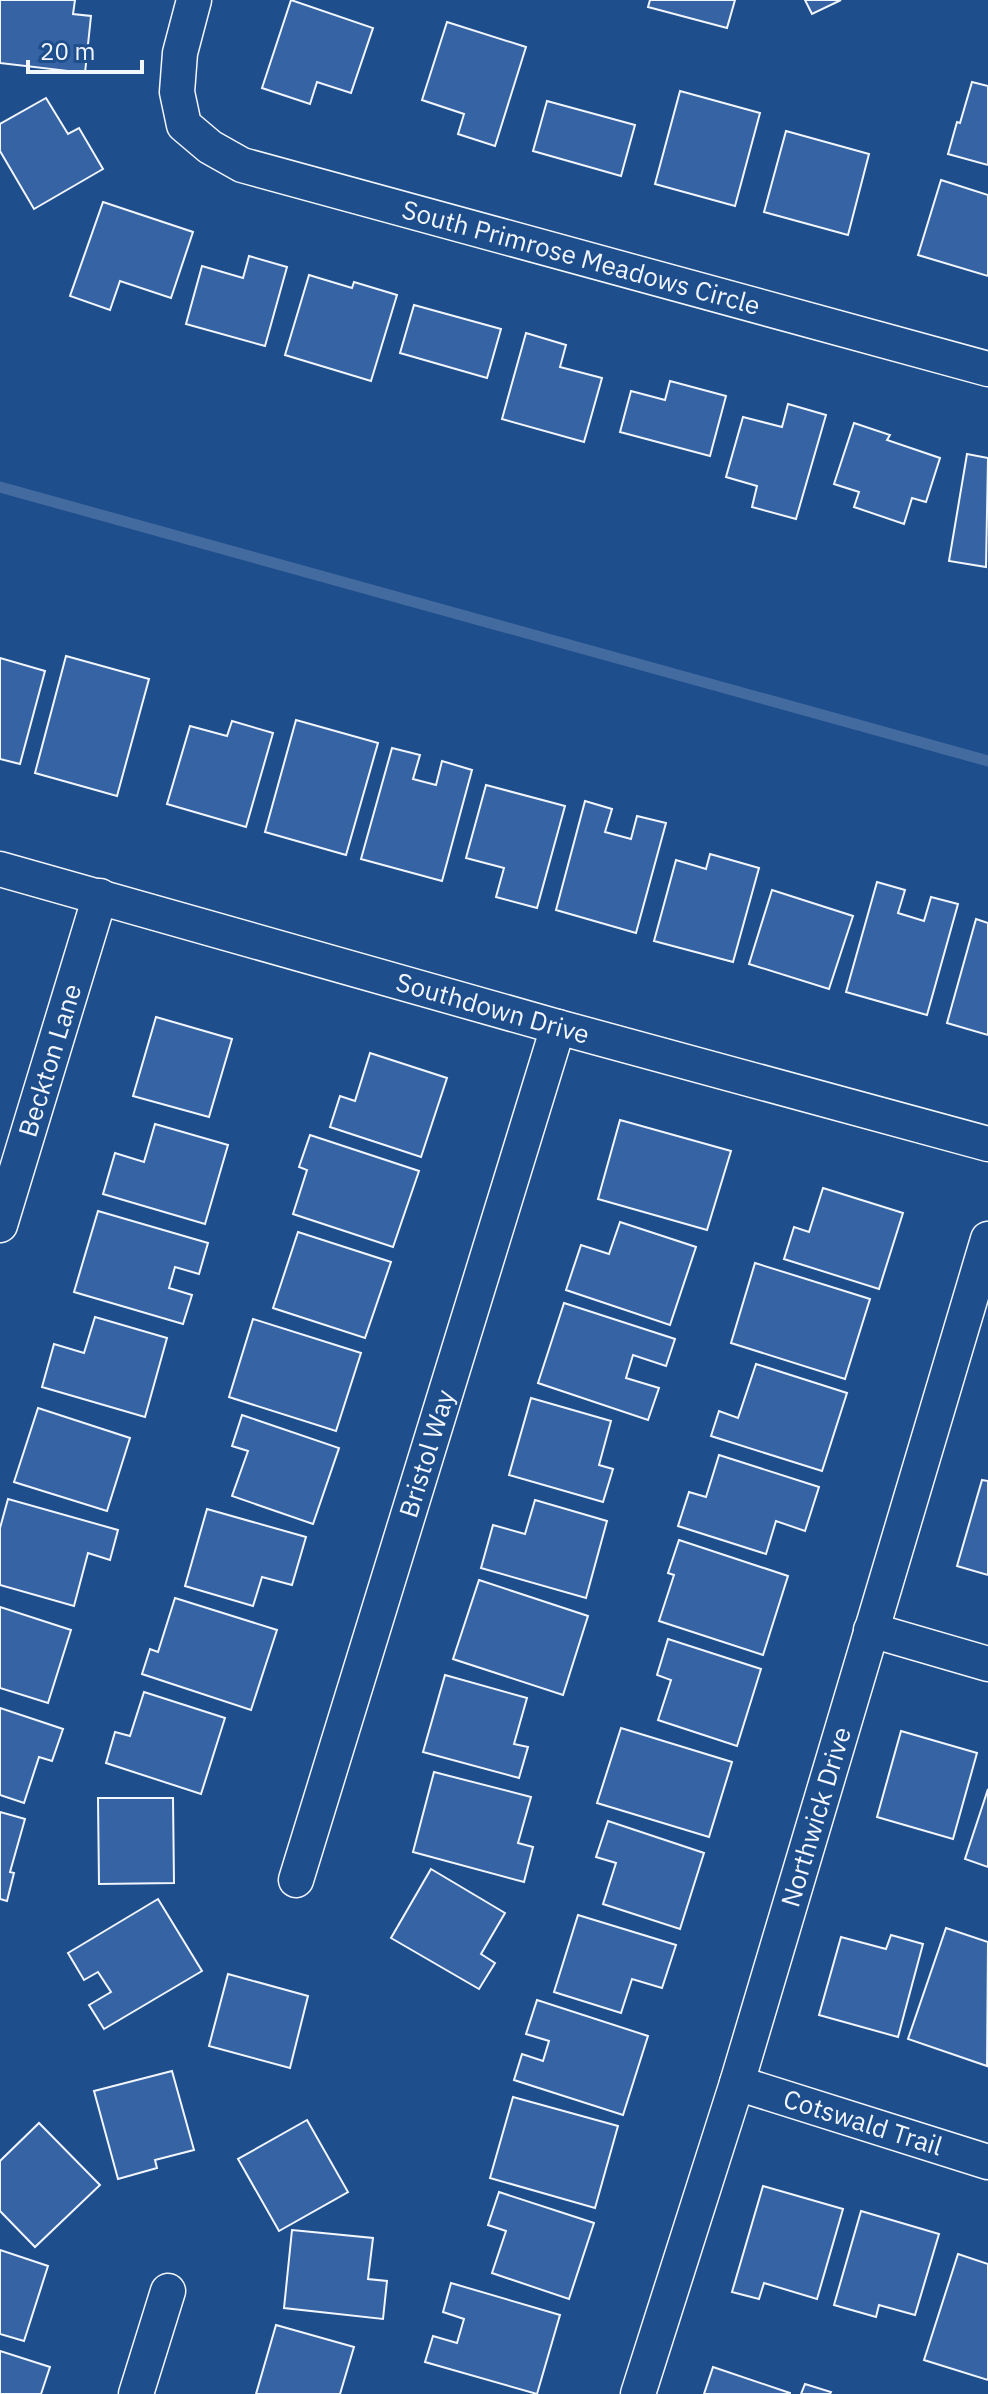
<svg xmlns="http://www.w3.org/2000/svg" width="988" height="2394" font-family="'IBM Plex Sans',sans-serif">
	<rect width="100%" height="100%" fill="#1f4e8c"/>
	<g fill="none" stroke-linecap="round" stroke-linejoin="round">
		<!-- stream -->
		<polyline stroke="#446ba0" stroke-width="11" points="0,487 988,761"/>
	</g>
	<!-- building -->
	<g fill="#3563a3" stroke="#f2f6ff" stroke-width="2">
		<polygon points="0,0 75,0 73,14 91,16 85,73 0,63"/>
		<polygon points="291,0 373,28 351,93 317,82 310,104 262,88"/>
		<polygon points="650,0 735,0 727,28 648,7"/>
		<polygon points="805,0 841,0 812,14"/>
		<polygon points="447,22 526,47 495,146 458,134 464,114 422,100"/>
		<polygon points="972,82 988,86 988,165 948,154 957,122 960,123"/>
		<polygon points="680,91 760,113 735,206 655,184"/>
		<polygon points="46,98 68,134 79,128 103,169 34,209 0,151 0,124"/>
		<polygon points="547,101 635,125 621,176 533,151"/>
		<polygon points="786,131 869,154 848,235 764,212"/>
		<polygon points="941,180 988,195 988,276 918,255"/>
		<polygon points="103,202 193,232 171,298 120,281 110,310 70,296"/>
		<polygon points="249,256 287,267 265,346 186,324 202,266 243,278"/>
		<polygon points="309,275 352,288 354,282 397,295 371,381 285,355"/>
		<polygon points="414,305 501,329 487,378 400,353"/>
		<polygon points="526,333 566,345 560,367 602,378 584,442 502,419"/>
		<polygon points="670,381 726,396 710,456 620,432 631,391 665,400"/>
		<polygon points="788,404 826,415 796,519 752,507 757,486 726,477 743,417 782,427"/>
		<polygon points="854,423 890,435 887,440 940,458 926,502 912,498 904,524 854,507 859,492 834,484"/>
		<polygon points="967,454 988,458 986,567 949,561"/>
		<polygon points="66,656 149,679 117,796 35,773"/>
		<polygon points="0,658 45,671 20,764 0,759"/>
		<polygon points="296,720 378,743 346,855 265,832"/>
		<polygon points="232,721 273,733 246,827 167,804 190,726 227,736"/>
		<polygon points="392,748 420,755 413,779 436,785 442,761 472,770 442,881 361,859"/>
		<polygon points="486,785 565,806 537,908 496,897 504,868 466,858"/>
		<polygon points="585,801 612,809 605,832 631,839 637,816 666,823 636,933 556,910"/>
		<polygon points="710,854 759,868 733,962 654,941 676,860 706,869"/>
		<polygon points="877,882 905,890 898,913 924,921 931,897 958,904 927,1015 846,992"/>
		<polygon points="772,890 853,916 829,989 749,964"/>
		<polygon points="976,919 988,923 988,1035 947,1023"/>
		<polygon points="156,1017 232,1039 209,1117 133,1096"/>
		<polygon points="370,1053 447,1078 421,1157 330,1127 340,1096 355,1101"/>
		<polygon points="620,1120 731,1151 707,1230 598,1199"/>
		<polygon points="155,1124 228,1145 205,1224 103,1194 115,1153 144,1162"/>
		<polygon points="310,1135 419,1171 393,1247 293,1214 307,1170 299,1167"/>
		<polygon points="823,1188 903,1213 879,1289 784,1259 794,1227 809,1232"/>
		<polygon points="98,1211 208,1243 199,1274 175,1267 169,1288 192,1295 183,1324 74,1292"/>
		<polygon points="620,1222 696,1247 670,1325 566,1290 581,1245 609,1254"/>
		<polygon points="298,1232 391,1262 365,1338 273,1308"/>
		<polygon points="755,1263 870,1299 845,1379 731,1343"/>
		<polygon points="564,1303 675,1339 666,1366 633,1355 626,1378 659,1388 648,1420 538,1383"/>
		<polygon points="95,1317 167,1338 145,1417 42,1387 54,1344 84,1353"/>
		<polygon points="253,1319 361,1353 336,1431 229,1397"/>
		<polygon points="756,1364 847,1393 822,1471 711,1436 719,1411 738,1418"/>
		<polygon points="531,1398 611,1421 599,1465 613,1469 603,1502 509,1475"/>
		<polygon points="38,1408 130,1438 107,1511 14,1482"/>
		<polygon points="242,1415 339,1448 313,1524 232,1496 248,1451 232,1446"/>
		<polygon points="719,1455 819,1487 805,1531 776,1521 766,1554 678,1526 689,1492 706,1497"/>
		<polygon points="982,1480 988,1481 988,1575 957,1566"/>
		<polygon points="8,1499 118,1530 110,1560 88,1553 74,1606 0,1585 0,1528"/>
		<polygon points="535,1500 607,1521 586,1598 481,1568 493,1525 525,1534"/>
		<polygon points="207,1509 306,1537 292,1585 262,1577 253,1606 185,1586"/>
		<polygon points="679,1540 788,1576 763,1655 659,1621 674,1575 668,1573"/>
		<polygon points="479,1580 588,1616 563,1695 453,1659"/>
		<polygon points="175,1598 277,1630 251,1710 142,1674 150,1649 158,1652"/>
		<polygon points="0,1607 71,1630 48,1703 0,1688"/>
		<polygon points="668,1639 761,1669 737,1746 658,1720 671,1680 657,1675"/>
		<polygon points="445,1675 527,1698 514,1744 528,1747 519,1778 423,1752"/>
		<polygon points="144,1692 225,1718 201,1794 106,1763 115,1732 130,1736"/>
		<polygon points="0,1708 63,1729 52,1761 39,1757 24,1803 0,1795"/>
		<polygon points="621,1728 732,1762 709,1837 597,1803"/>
		<polygon points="901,1731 977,1753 953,1839 877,1817"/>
		<polygon points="434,1772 531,1797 518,1843 533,1847 524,1882 413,1852"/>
		<polygon points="988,1789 988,1867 965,1859"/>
		<polygon points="98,1798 173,1798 174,1883 99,1884"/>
		<polygon points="0,1812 25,1819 10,1872 14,1873 7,1901 0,1899"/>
		<polygon points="608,1821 704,1853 680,1929 603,1904 616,1863 596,1857"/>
		<polygon points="431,1869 505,1913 481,1954 495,1963 479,1989 391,1938"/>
		<polygon points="158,1899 202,1971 104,2029 89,2005 111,1992 98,1972 84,1980 68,1953"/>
		<polygon points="578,1915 676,1945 662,1988 632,1979 621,2013 554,1992"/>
		<polygon points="946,1928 988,1942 987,2066 908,2039"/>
		<polygon points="891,1935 923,1944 898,2037 819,2015 841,1937 886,1949"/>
		<polygon points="228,1974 308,1996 290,2068 209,2046"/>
		<polygon points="537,2000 648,2036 623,2115 514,2080 522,2054 543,2061 549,2041 526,2034"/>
		<polygon points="172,2071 194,2150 155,2160 157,2168 118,2179 94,2091"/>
		<polygon points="513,2097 618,2126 595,2208 490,2178"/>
		<polygon points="307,2120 348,2192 279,2231 238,2159"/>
		<polygon points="39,2123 100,2185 35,2247 0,2211 0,2161"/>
		<polygon points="763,2186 843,2209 817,2299 764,2283 759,2299 732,2292"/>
		<polygon points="499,2192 594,2223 569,2299 492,2273 506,2231 488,2225"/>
		<polygon points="861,2211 939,2234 915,2315 879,2305 876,2317 834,2305"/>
		<polygon points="292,2230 373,2238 368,2279 387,2281 383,2319 284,2308"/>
		<polygon points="0,2250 48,2266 24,2341 0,2334"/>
		<polygon points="958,2254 988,2264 988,2380 924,2360"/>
		<polygon points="451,2283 560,2315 537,2394 425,2362 433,2336 457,2343 464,2319 443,2312"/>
		<polygon points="276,2325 354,2347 340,2394 256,2394"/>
		<polygon points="0,2351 50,2367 41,2394 0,2394"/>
		<polygon points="713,2367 790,2393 790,2394 704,2394"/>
		<polygon points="805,2384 831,2392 830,2394 801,2394"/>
	</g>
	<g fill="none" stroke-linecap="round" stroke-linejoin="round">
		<!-- minor casing -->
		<g stroke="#f2f6ff" stroke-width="37">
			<g id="minor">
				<path id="s1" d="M194,0L180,53L177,92L184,125L210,147L242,165L988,369"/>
				<path id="s2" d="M0,869L558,1027L988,1144"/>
				<path id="s3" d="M0,1225L100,896"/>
				<polyline points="871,1630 988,1664"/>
				<path id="s4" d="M296,1880L558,1027"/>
				<path id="s5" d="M737,2083L988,2162"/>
				<polyline points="136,2394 168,2291"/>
				<path id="s6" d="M638,2394L737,2083L988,1239"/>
			</g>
		</g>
		<!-- minor -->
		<use href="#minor" stroke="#1f4e8c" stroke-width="34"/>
	</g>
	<g text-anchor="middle" stroke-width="6" stroke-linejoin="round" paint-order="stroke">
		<!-- street labels -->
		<g font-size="26" fill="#f2f6ff" stroke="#1f4e8c">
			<text dy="9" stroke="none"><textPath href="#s1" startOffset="550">South Primrose Meadows Circle</textPath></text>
			<text dy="9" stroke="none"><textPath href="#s2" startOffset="512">Southdown Drive</textPath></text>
			<text dy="9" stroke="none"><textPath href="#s3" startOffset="172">Beckton Lane</textPath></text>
			<text dy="9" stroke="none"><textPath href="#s4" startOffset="446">Bristol Way</textPath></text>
			<text dy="9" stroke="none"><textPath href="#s6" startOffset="604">Northwick Drive</textPath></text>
			<text dy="9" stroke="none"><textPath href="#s5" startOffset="132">Cotswald Trail</textPath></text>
		</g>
	</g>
	<!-- scale -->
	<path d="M28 60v12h114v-12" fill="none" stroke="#f2f6ff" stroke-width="4"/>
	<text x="40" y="60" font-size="24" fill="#f2f6ff" stroke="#1f4e8c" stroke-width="6" paint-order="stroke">20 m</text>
</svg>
